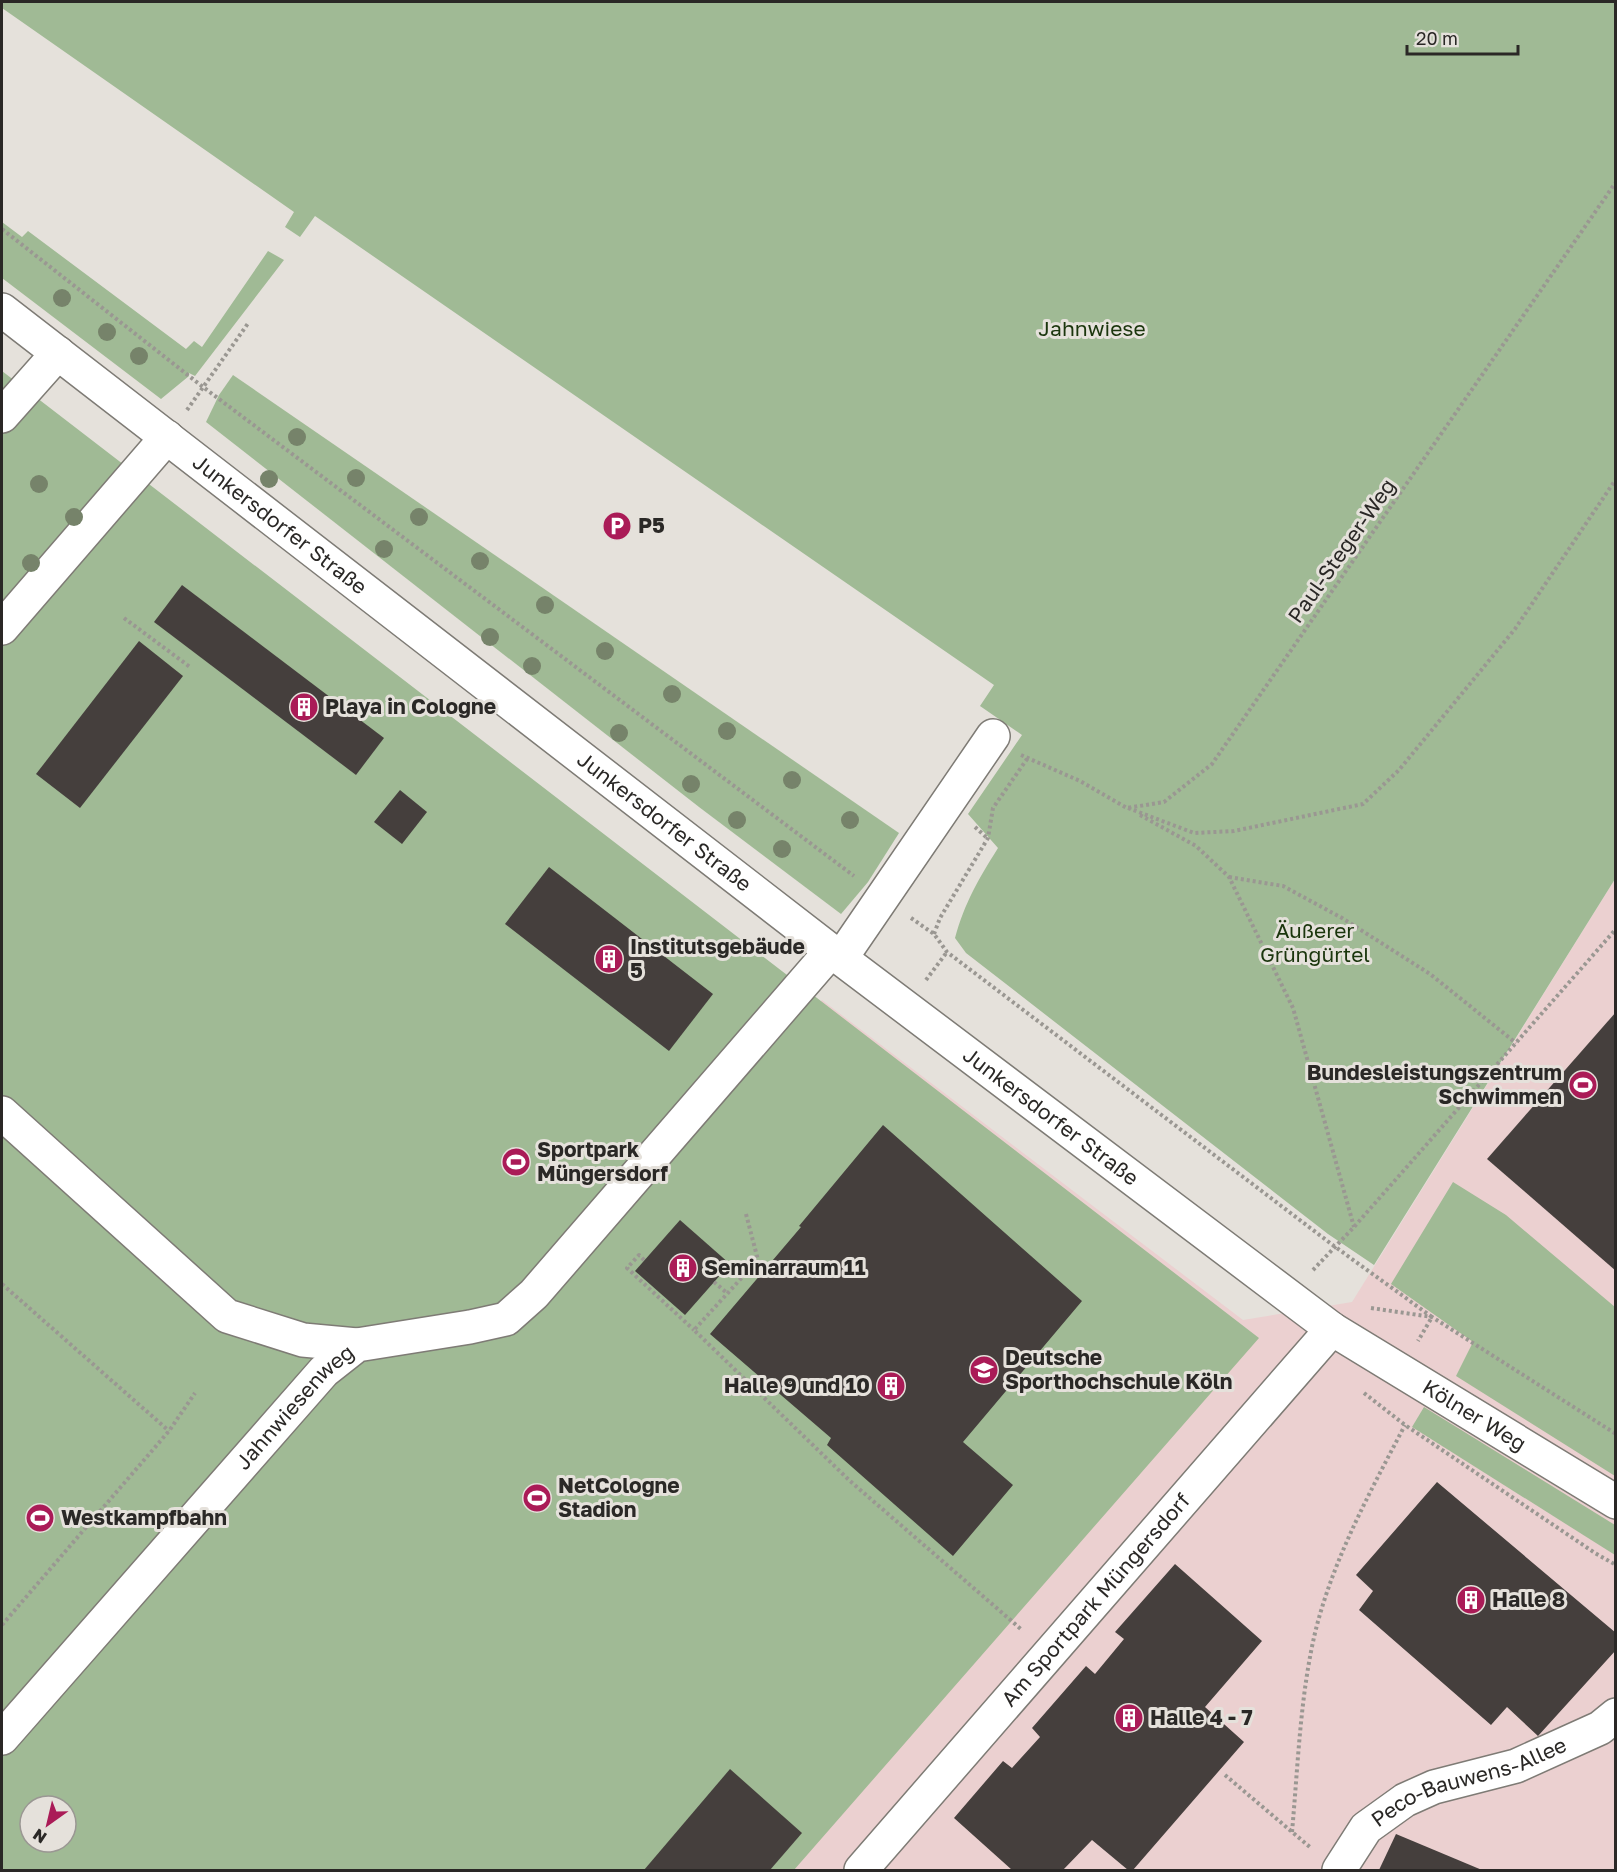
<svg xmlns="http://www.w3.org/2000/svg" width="1617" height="1872" font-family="'Golos Text',sans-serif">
	<rect width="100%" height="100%" fill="#e5e1db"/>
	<!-- education -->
	<path fill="#ebd0d0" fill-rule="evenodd" d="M1615,879V1870H2V1770L573,1249L822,1000L1243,1320L1352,1302ZM30,1806H66V1842H30Z"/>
	<!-- green -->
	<g fill="#a0ba95" fill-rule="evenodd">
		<path d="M2,2H1615V879L1374,1265L1328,1234L966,953L955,938C965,902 978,880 998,848L968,814L1022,735L980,706L994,685L315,216L300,237L285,227L294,212L2,8Z"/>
		<polygon points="2,222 22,237 28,231 186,349 194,341 202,347 268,251 284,260 195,376 189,373 189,376 161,399 2,278"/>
		<path d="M2,371L1259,1338L794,1870H2ZM30,1806H66V1842H30Z"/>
		<polygon points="233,375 899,833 868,882 841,914 699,807 206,422 219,395"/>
		<polygon points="1453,1182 1506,1215 1615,1307 1615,1476 1456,1376 1473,1342 1391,1284"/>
		<polygon points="1424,1407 1615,1525 1615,1555 1412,1427"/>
	</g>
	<!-- building -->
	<g fill="#453f3d">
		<polygon points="182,585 384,738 356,775 154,622"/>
		<polygon points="139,641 183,676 80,808 36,774"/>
		<polygon points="400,790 427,812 402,844 374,822"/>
		<polygon points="549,867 713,994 669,1051 505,924"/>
		<polygon points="1616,1012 1616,1271 1487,1159"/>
		<polygon points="883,1125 1082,1301 963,1442 1013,1485 953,1556 827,1445 831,1438 710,1334 801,1227 799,1226"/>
		<polygon points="680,1220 730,1264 685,1315 635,1271"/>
		<polygon points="1437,1482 1616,1633 1616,1650 1538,1736 1507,1707 1491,1725 1359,1610 1373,1591 1356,1575"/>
		<polygon points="1175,1564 1262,1641 1205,1707 1244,1742 1133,1870 1128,1870 1092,1840 1063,1870 1012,1870 954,1818 1003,1761 1012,1768 1040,1737 1032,1728 1086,1666 1095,1674 1124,1639 1115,1632"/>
		<polygon points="730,1769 802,1833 770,1870 644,1870"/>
		<polygon points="1396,1834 1482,1870 1379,1870"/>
	</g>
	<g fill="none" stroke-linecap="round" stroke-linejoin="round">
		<!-- minor casing -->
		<g stroke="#7e7b75" stroke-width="36">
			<g id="minor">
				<path id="s1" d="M2,310L831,951L1332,1329L1616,1502"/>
				<polyline points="2,416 58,353"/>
				<polyline points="2,628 167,437"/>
				<polyline points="841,958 993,736"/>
				<polyline points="2,1113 227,1316 303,1340 357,1345"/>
				<path id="s2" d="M2,1738L324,1371L357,1345L470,1327L506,1319L534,1294L831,951"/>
				<path id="s3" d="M861,1870L1332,1329"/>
				<path id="s4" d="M1339,1870L1366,1828L1405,1800L1434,1787L1516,1766L1600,1728L1616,1715"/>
			</g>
		</g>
		<!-- path -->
		<g stroke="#9a9792" stroke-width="4" stroke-dasharray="3 3" stroke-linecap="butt">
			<polyline points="2,229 203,387 854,876"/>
			<polyline points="187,410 249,322"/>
			<polyline points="124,618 190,667"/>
			<polyline points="1021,755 1080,781 1127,808 1164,802 1212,764 1616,182"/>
			<polyline points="1128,808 1194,833 1234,831 1363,804 1399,770 1515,629 1616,479"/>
			<polyline points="1140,815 1196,846 1229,877 1293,1008 1354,1227"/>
			<polyline points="975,827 987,838"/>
			<polyline points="1229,877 1283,886 1342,918 1430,974 1516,1043"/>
			<polyline points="911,918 934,934 947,952 1334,1246 1432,1317 1418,1341"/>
			<polyline points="934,934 940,918 988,838 993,808 1027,759"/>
			<polyline points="926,980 947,952"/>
			<polyline points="746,1214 758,1260 694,1330 850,1481 1022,1630"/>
			<polyline points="644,1260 639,1255 627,1268 694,1330"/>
			<polyline points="1313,1270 1354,1227 1616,929"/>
			<polyline points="714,1282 727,1293"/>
			<polyline points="2,1284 169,1431"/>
			<polyline points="1371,1308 1432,1317 1616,1434"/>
			<polyline points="1364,1393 1405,1425 1595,1553 1616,1565"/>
			<polyline points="2,1625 169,1431 195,1393"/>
			<polyline points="1225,1775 1311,1848"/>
			<path d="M1292,1832C1298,1766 1300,1697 1315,1633C1333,1559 1370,1492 1405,1425"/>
		</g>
		<!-- minor -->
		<use href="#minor" stroke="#fff" stroke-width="33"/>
	</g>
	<!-- trees -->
	<g fill="#76836a">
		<circle cx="62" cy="298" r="9"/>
		<circle cx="107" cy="332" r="9"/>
		<circle cx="139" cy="356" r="9"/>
		<circle cx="297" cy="437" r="9"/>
		<circle cx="356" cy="478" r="9"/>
		<circle cx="269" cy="479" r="9"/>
		<circle cx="39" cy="484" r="9"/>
		<circle cx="74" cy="517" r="9"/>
		<circle cx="419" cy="517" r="9"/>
		<circle cx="384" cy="549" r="9"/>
		<circle cx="480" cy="561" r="9"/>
		<circle cx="31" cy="563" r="9"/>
		<circle cx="545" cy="605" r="9"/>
		<circle cx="490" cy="637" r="9"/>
		<circle cx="605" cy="651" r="9"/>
		<circle cx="532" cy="666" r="9"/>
		<circle cx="672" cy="694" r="9"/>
		<circle cx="727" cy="731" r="9"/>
		<circle cx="619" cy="733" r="9"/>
		<circle cx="792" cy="780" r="9"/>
		<circle cx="691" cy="784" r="9"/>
		<circle cx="737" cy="820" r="9"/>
		<circle cx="850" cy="820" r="9"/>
		<circle cx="782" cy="849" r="9"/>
	</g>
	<!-- icons -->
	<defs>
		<g id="parking-disc" transform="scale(1.5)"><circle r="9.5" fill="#aa1b57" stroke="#e5e1db"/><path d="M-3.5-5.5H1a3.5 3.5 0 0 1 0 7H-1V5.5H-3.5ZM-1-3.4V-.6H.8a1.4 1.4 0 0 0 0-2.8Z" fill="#fff"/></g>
		<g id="building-disc" transform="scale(1.5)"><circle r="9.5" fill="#aa1b57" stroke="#e5e1db"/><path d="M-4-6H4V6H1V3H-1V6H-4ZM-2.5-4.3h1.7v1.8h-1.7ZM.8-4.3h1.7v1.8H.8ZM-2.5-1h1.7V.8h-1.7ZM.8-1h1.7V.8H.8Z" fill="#fff"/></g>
		<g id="stadium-disc" transform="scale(1.5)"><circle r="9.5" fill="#aa1b57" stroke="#e5e1db"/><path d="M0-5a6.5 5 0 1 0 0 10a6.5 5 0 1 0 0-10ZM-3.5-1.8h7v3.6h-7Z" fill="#fff"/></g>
		<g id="university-disc" transform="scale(1.5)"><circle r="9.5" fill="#aa1b57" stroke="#e5e1db"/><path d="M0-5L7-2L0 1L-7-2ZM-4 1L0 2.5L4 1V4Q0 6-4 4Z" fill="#fff"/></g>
	</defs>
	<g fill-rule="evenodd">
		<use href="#parking-disc" x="617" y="526"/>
		<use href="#building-disc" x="304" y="707"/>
		<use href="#building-disc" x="609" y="959"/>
		<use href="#stadium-disc" x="1583" y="1085"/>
		<use href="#stadium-disc" x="516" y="1162"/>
		<use href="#building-disc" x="683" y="1268"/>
		<use href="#university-disc" x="984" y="1370"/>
		<use href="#building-disc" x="891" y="1386"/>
		<use href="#stadium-disc" x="537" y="1498"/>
		<use href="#stadium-disc" x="40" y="1518"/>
		<use href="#building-disc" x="1471" y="1600"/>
		<use href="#building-disc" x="1129" y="1718"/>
	</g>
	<g text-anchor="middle" stroke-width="6" stroke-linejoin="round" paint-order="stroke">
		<!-- park labels -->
		<g font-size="21" fill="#1b360d" stroke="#e5e1db">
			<text x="1092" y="336">Jahnwiese</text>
			<text x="1315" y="938">Äußerer<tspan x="1315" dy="24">Grüngürtel</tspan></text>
		</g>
		<!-- street labels -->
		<g font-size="21" fill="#2a2826" stroke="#e5e1db">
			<text dy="7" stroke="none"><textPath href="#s1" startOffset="351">Junkersdorfer Straße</textPath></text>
			<text transform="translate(1342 551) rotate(-55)" y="7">Paul-Steger-Weg</text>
			<text dy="7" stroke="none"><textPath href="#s1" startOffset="837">Junkersdorfer Straße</textPath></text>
			<text dy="7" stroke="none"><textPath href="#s1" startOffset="1323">Junkersdorfer Straße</textPath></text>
			<text dy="7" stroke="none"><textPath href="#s2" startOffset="442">Jahnwiesenweg</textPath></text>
			<text dy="7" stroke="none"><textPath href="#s1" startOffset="1842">Kölner Weg</textPath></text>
			<text dy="7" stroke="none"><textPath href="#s3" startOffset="358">Am Sportpark Müngersdorf</textPath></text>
			<text dy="7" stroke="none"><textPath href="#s4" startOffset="164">Peco-Bauwens-Allee</textPath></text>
		</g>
		<!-- poi labels -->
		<g font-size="21" font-weight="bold" fill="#2a2826" stroke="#e5e1db" text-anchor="start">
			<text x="638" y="533">P5</text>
			<text x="325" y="714">Playa in Cologne</text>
			<text x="630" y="954">Institutsgebäude<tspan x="630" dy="24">5</tspan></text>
			<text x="1562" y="1080" text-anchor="end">Bundesleistungszentrum<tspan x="1562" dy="24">Schwimmen</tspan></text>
			<text x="537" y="1157">Sportpark<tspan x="537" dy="24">Müngersdorf</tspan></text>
			<text x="704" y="1275">Seminarraum 11</text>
			<text x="1005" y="1365">Deutsche<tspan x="1005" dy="24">Sporthochschule Köln</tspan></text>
			<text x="870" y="1393" text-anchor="end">Halle 9 und 10</text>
			<text x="558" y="1493">NetCologne<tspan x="558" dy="24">Stadion</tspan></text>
			<text x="61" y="1525">Westkampfbahn</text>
			<text x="1492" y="1607">Halle 8</text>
			<text x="1150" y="1725">Halle 4 - 7</text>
		</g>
	</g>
	<!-- border -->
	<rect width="1617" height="1872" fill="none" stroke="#2a2826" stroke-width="6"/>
	<!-- north arrow -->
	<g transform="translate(48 1824) rotate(214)"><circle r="28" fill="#e5e1db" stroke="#9a9793" stroke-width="1.5"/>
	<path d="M0-4.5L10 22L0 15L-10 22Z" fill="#aa1b57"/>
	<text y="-9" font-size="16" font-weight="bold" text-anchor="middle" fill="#2a2826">N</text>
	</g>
	<!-- scale -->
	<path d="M1407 45v9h111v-9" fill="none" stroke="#2a2826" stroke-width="3"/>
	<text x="1416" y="45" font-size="18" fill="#2a2826" stroke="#e5e1db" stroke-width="4.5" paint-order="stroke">20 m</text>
</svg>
